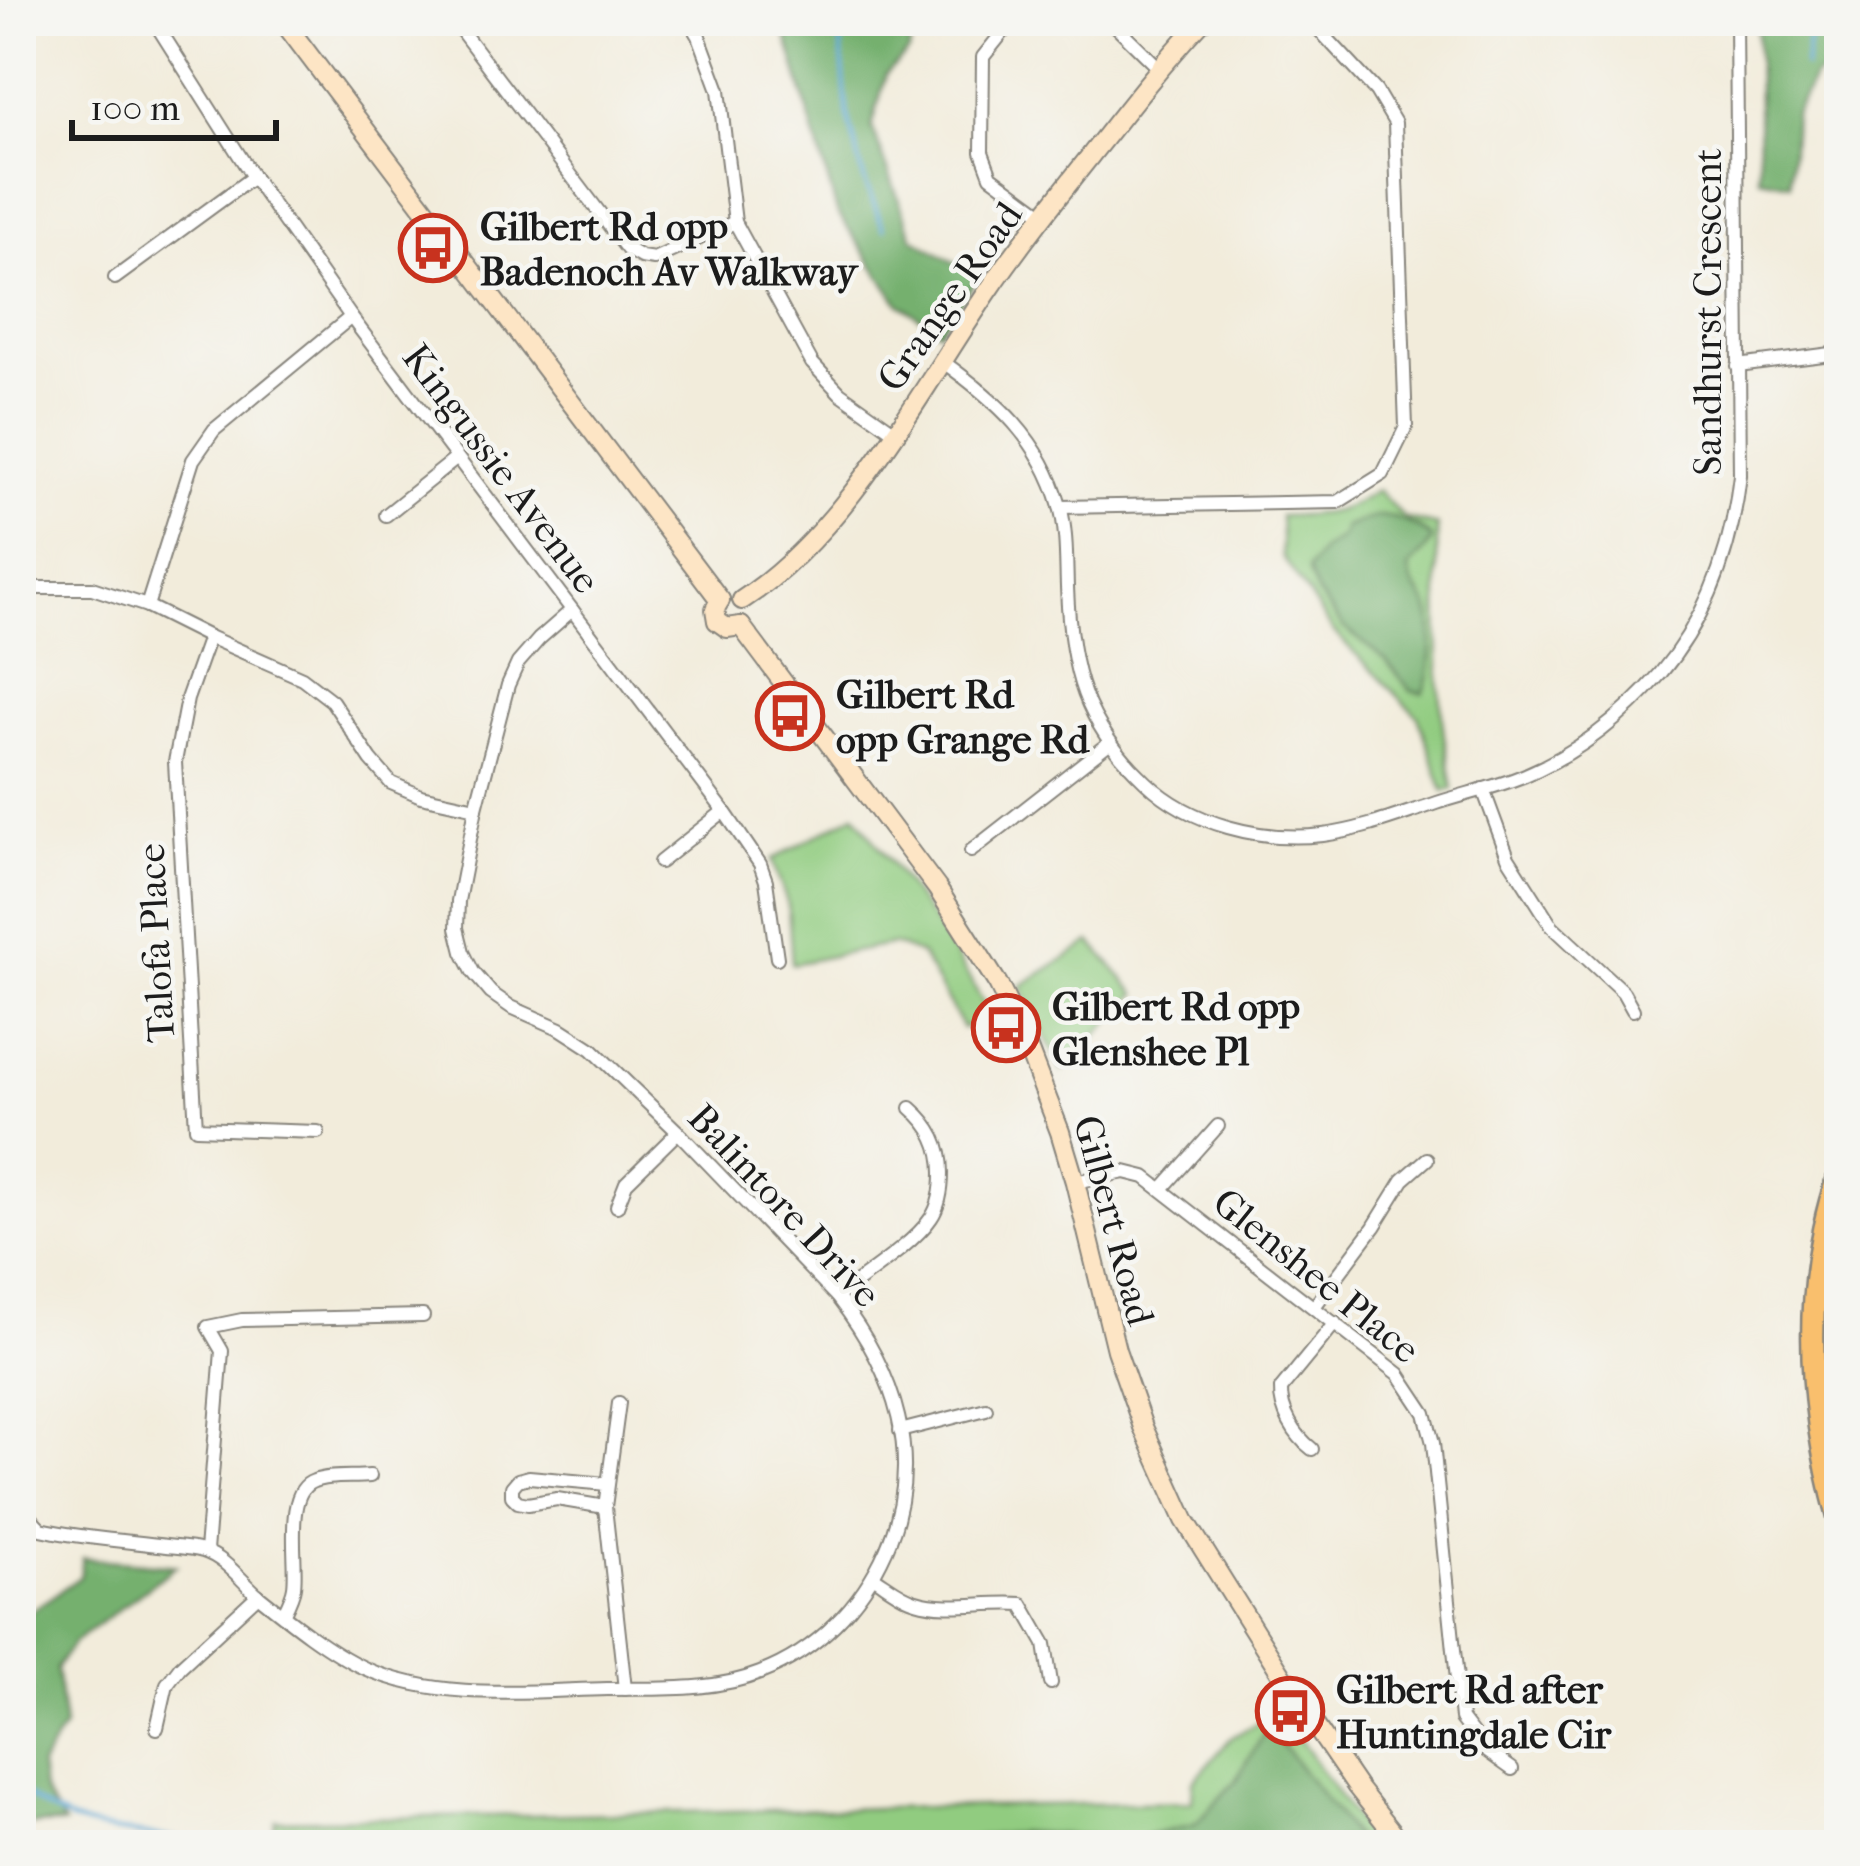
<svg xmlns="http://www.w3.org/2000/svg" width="1860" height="1866" font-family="'IM FELL French Canon',serif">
	<rect width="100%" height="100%" fill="#f6f6f2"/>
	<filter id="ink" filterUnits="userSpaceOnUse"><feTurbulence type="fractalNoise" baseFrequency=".00833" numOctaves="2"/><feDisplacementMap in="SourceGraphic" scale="24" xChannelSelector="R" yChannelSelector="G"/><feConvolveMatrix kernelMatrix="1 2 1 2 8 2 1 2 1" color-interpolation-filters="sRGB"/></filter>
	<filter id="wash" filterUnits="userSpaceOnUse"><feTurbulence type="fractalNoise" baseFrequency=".004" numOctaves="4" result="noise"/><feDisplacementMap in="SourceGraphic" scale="48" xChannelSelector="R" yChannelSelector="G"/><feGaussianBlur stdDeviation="2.7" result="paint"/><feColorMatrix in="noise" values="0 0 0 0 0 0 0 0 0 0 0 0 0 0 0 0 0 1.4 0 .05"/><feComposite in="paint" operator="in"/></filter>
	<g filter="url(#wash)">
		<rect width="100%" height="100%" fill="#f2ecdb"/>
		<!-- green -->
		<g fill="#91cc80" stroke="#56744e" stroke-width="3">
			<path d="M1377,490L1404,518L1437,526L1439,678L1443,729L1453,789L1444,791L1418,716L1333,631L1282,556L1280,516C1322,514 1341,516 1377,490Z"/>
			<polygon points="855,814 943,934 992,1017 963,1028 921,955 893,944 792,964 788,905 772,860"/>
			<polygon points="1091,942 1137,994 1062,1071 1021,986"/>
			<polygon points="1279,1710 1373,1845 270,1845 276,1820 1192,1802 1193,1782 1231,1738"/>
		</g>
		<!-- forest -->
		<g fill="#74b06e" stroke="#486645" stroke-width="3">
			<polygon points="782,21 913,21 909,52 886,74 872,127 913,238 979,277 939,331 899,303 837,212"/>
			<polygon points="1757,21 1839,21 1839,62 1814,76 1794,114 1790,184 1759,178"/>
			<path d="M1378,516C1397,517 1420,525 1432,539C1428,550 1416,558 1409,568C1411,589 1417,588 1426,603C1436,618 1432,678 1423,693L1411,691L1386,660L1343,627L1317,593L1308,570L1322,550L1342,537L1345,527Z"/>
			<polygon points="83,1558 176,1566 72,1644 56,1669 64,1727 40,1766 43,1791 64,1824 21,1825 21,1618 80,1577"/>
			<polygon points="1268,1727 1361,1845 919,1845 1020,1832 1134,1839 1195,1825 1237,1779"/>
		</g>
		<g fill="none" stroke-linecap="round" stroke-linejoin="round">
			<!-- stream -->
			<g stroke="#57a4d0" stroke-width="4.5">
				<polyline points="839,21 847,112 864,179 884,229"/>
				<polyline points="1805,66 1808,42 1815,21"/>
				<path d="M21,1791C87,1843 137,1828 213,1845"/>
			</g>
		</g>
	</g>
	<g filter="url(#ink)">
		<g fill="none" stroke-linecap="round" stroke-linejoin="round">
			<!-- street casing -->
			<g stroke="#87847c" stroke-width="16">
				<g id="street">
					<polyline points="154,21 253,177 351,317 724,811 760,864 766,881 777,958"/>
					<polyline points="454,21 627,249 641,257 654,259 735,222"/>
					<polyline points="690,21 699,36 719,90 735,222 812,363 840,393 895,432"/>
					<polyline points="1018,21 1003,32 983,57 982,152 991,176 1044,215"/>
					<polyline points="1111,21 1159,68"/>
					<polyline points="115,278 253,177"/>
					<path d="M942,361C996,400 1041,439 1060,506C1067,532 1066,561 1067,587C1070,670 1084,724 1146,782C1191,825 1262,842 1323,835C1362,830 1400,815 1437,803C1465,794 1496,787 1523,776C1576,754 1623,717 1660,674C1708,617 1732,547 1740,475L1736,21"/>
					<polyline points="1738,366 1839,353"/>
					<polyline points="1060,507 1338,502 1383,474 1406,427 1395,123 1376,91 1311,21"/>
					<polyline points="386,515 457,458"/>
					<polyline points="21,588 92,588 147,606 209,637 302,678 332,701 371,760 391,783 421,796 476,808"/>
					<polyline points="147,606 193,460 214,430 351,317"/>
					<polyline points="209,637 187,699 175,762 196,1128 318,1132"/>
					<polyline points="1483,789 1508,857 1552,926 1623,992 1633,1010"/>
					<polyline points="971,851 1109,743"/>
					<polyline points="660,862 724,811"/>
					<polyline points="1075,1182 1125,1172 1145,1177 1399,1374 1425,1413 1433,1443 1461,1719 1484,1749 1512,1769"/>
					<polyline points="1162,1189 1218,1126"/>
					<polyline points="617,1206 626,1183 678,1132"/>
					<path d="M837,1297C863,1276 913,1245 931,1218C940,1205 942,1189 942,1173C942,1146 932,1126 911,1108"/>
					<polyline points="1314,1307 1374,1227 1403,1180 1427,1159"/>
					<polyline points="619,1403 605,1507 625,1689"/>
					<polyline points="900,1431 986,1409"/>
					<path d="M1312,1449C1295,1436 1280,1411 1281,1389L1335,1323"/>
					<path d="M21,1471C22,1498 21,1510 41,1529C79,1538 119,1540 158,1545C172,1547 189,1547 203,1551C226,1558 241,1581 259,1596C289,1620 329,1652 364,1668C438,1701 528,1691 607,1689C657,1688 712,1692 760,1673C817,1651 861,1606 886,1550C926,1460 895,1371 837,1297L678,1132L592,1049L561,1029L511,1007L491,993L473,972L463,952L457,928L458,901L476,808L508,685L518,663L539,639L572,610"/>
					<polyline points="605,1507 557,1499 528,1504 518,1502 512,1496 512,1487 518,1480 529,1477 607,1484"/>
					<polyline points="206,1551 222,1351 208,1327 242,1320 423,1316"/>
					<path d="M874,1577C887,1585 901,1597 916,1601C948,1611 988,1601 1022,1604L1045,1644L1051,1683"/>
					<path d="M284,1613C288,1605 293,1595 294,1587C298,1561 283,1491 314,1481C330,1475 353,1478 370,1476"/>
					<polyline points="157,1728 167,1684 180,1667 258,1595"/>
				</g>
			</g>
			<!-- secondary casing -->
			<g stroke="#87847c" stroke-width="22">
				<g id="secondary">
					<polyline points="283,21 720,600"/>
					<polyline points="720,600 715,609 717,621 727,628 741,626"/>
					<path d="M742,600C846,533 922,388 991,287C1022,241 1057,198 1091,155C1127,109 1162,64 1202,21"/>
					<polyline points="741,626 937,888 998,984 1022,1033 1060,1132 1075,1182 1116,1350 1143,1427 1185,1520 1299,1702 1357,1787 1403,1845"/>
				</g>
			</g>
			<!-- primary casing -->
			<g stroke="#87847c" stroke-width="26">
				<path id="primary" d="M1839,1174C1800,1287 1808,1406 1839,1519"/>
			</g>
			<!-- street -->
			<use href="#street" stroke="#fff" stroke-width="12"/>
			<!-- secondary -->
			<use href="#secondary" stroke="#fde5c5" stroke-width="18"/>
			<!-- primary -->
			<use href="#primary" stroke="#f9bf6d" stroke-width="21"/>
		</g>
	</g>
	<!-- icons -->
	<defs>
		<g id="bus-ring" transform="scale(3.45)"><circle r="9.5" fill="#f6f6f2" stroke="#c8321e" stroke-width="1.5"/><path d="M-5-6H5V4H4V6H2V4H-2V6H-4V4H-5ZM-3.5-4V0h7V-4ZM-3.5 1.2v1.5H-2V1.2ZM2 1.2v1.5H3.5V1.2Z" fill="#c8321e"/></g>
	</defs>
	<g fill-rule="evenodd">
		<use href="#bus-ring" x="433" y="248"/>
		<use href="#bus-ring" x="790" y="716"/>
		<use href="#bus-ring" x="1006" y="1028"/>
		<use href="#bus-ring" x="1290" y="1711"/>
	</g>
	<g text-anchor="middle" stroke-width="9" stroke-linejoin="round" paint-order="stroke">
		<!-- poi labels -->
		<g font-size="39" font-weight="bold" fill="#1c1c1c" stroke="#f6f6f2" text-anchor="start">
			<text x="480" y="240">Gilbert Rd opp<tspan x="480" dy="45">Badenoch Av Walkway</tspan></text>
			<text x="836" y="708">Gilbert Rd<tspan x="836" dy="45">opp Grange Rd</tspan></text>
			<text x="1052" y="1020">Gilbert Rd opp<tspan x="1052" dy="45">Glenshee Pl</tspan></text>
			<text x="1336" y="1703">Gilbert Rd after<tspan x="1336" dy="45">Huntingdale Cir</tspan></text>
		</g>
		<!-- street labels -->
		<g font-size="39" fill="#1c1c1c" stroke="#f6f6f2">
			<text transform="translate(949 296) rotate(-55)" y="14">Grange Road</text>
			<text transform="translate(1707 312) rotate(-90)" y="14">Sandhurst Crescent</text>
			<text transform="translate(502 468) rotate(53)" y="14">Kingussie Avenue</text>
			<text transform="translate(155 943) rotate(-93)" y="14">Talofa Place</text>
			<text transform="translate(785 1205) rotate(47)" y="14">Balintore Drive</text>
			<text transform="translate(1115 1220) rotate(75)" y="14">Gilbert Road</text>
			<text transform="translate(1317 1275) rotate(39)" y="14">Glenshee Place</text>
		</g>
	</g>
	<!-- margin -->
	<rect width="1860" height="1866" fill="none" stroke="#f6f6f2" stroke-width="72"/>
	<!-- scale -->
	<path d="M72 120v18h204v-18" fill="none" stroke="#1c1c1c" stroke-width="6"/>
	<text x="90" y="120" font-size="36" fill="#1c1c1c" stroke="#f6f6f2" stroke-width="9" paint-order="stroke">100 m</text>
</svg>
